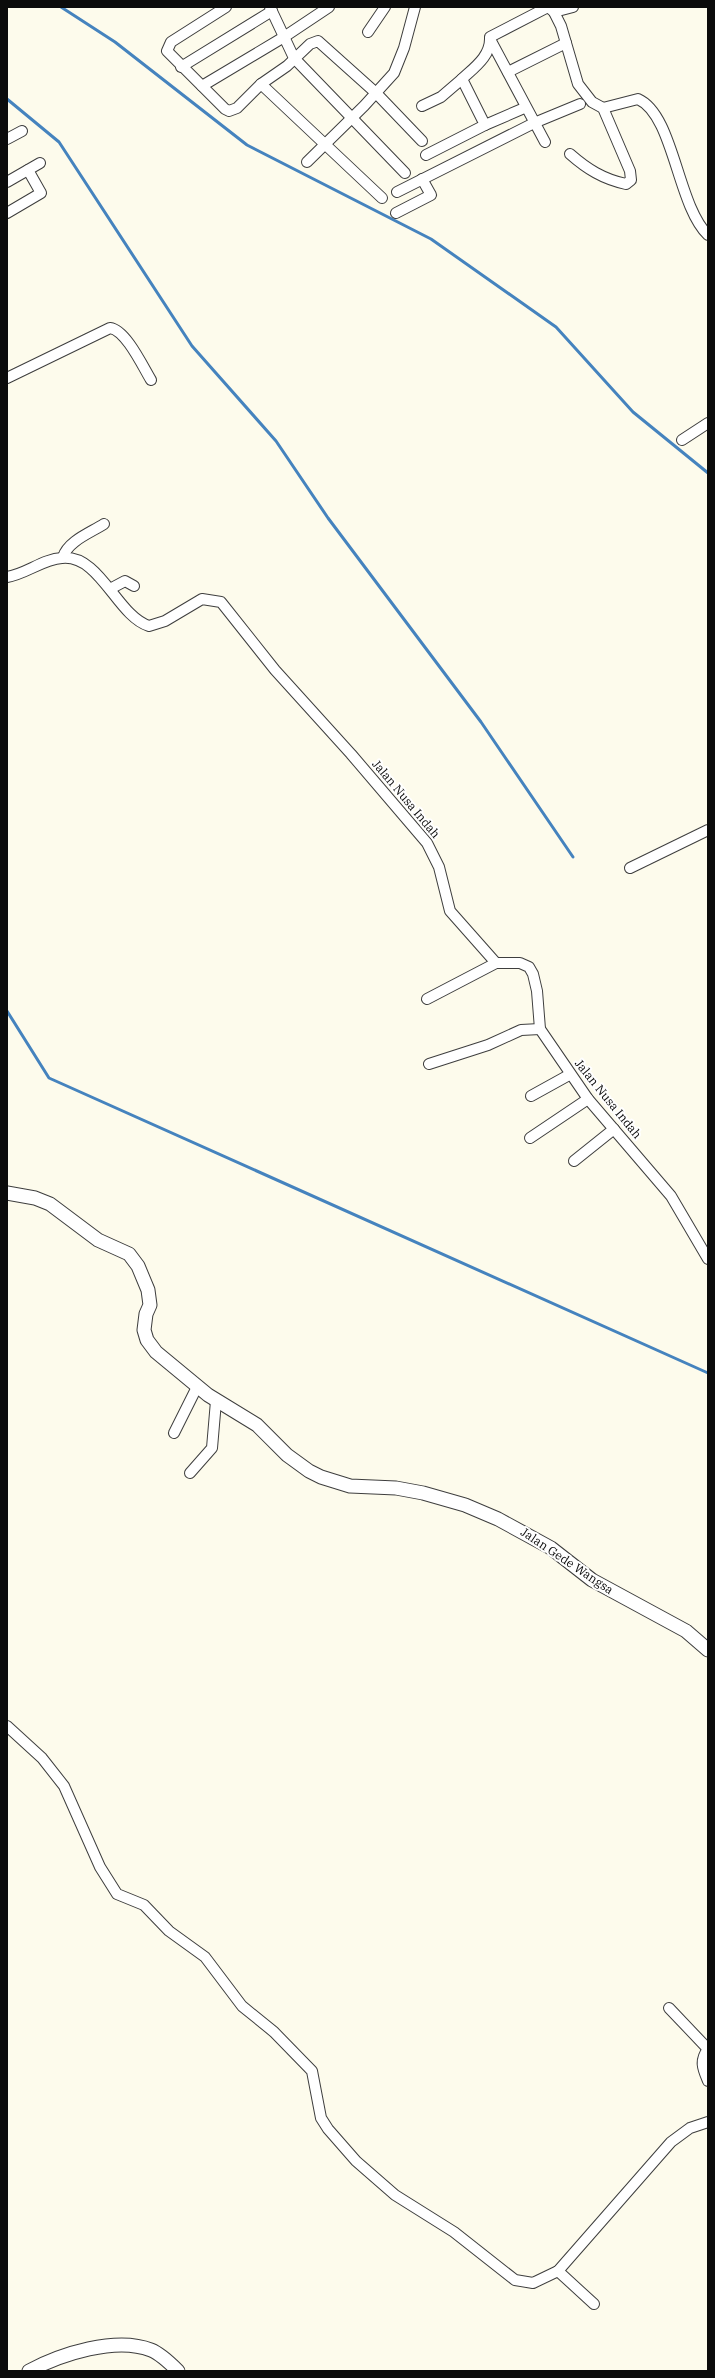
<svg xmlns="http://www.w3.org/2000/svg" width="715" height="2378" font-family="'IBM Plex Serif',serif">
	<rect width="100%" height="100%" fill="#fdfbec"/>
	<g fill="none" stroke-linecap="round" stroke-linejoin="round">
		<!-- stream -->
		<g stroke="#4583be" stroke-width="3">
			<polyline points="61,7 115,42 247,145 431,239 556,327 633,412 708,473"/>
			<polyline points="7,99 59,142 192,346 276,441 328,518 481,722 573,857"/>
			<polyline points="7,1011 49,1078 708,1373"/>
		</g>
		<!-- minor casing -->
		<g stroke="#3e3e3e" stroke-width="12">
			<g id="minor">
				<polyline points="226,7 171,42 167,51 225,109 229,111 237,108 261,84 287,66 310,44 318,41 376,93 422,141"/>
				<polyline points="270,7 294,58 405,173"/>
				<path d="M548,7L554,12L561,26L578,84L592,102L603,108L630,171L631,180L626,184C603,179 587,169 570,154"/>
				<polyline points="554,12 573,7"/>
				<polyline points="368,32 385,7"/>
				<polyline points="490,39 545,142"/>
				<polyline points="181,67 272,11"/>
				<polyline points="508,72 566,43"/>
				<polyline points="261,84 382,198"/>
				<polyline points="202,86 284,37 329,7"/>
				<polyline points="422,106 441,97 462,79"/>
				<path d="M603,108L638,99C674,115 677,205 708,235"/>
				<polyline points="485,125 522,109"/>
				<polyline points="7,139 22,131"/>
				<path d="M426,155L485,125L462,79C475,67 491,56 490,37L548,7"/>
				<polyline points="307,162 364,106 394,73 404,48 415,7"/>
				<polyline points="7,182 40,163"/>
				<polyline points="397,192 534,123 580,104"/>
				<polyline points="7,213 41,193 28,170"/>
				<polyline points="396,213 431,195 422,179"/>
				<path d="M7,378L110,328C126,330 143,367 151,380"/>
				<polyline points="682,440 708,423"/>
				<path d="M63,557C68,541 90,533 104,524"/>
				<path d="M7,577C26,574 43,559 62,558C100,554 117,616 149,626L165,621L202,599L221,602L275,670L351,754L427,843L439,867L450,911L496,963H520L529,967L533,974L537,991L540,1029L588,1099L671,1196L708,1259"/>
				<polyline points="110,589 125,581 134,586"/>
				<polyline points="630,868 708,830"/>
				<polyline points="427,999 496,963"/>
				<polyline points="429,1064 488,1045 521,1030 540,1029"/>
				<polyline points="531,1096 569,1075"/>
				<polyline points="530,1138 588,1099"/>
				<polyline points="574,1161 614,1129"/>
				<polyline points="174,1433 197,1387"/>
				<polyline points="190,1473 212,1448 216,1401"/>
				<polyline points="7,1726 42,1758 64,1786 100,1867 117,1894 144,1905 169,1931 205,1957 242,2006 274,2032 312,2071 321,2118 328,2129 356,2161 395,2195 454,2232 515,2280 533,2283 558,2271 671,2142 690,2128 708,2122"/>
				<polyline points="669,2008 708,2049"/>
				<path d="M708,2049C699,2061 703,2069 708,2081"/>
				<polyline points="558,2271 594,2304"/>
			</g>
		</g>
		<!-- tertiary casing -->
		<g stroke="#3e3e3e" stroke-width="15">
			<g id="tertiary">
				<polyline points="7,1193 35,1198 50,1204 98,1240 129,1254 138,1266 148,1290 150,1305 146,1314 144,1330 147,1340 156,1352 208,1395 257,1425 287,1455 309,1471 321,1477 350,1486 396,1488 423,1493 465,1505 498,1519 551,1548 592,1580 686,1631 708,1650"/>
				<path d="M29,2371C61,2354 116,2336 151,2350C161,2354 171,2364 178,2371"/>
			</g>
		</g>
		<!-- minor -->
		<use href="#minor" stroke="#fff" stroke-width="10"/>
		<!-- tertiary -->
		<use href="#tertiary" stroke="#fff" stroke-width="13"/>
	</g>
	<g text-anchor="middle" stroke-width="4" stroke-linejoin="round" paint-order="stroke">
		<!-- street labels -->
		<g font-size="12" fill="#0b0b0b" stroke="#fff">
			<text transform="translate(406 799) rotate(50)" y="4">Jalan Nusa Indah</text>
			<text transform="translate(608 1099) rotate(51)" y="4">Jalan Nusa Indah</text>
			<text transform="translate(567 1561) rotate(34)" y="4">Jalan Gede Wangsa</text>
		</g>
	</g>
	<!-- border -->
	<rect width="715" height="2378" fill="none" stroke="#0b0b0b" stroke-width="16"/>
</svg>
